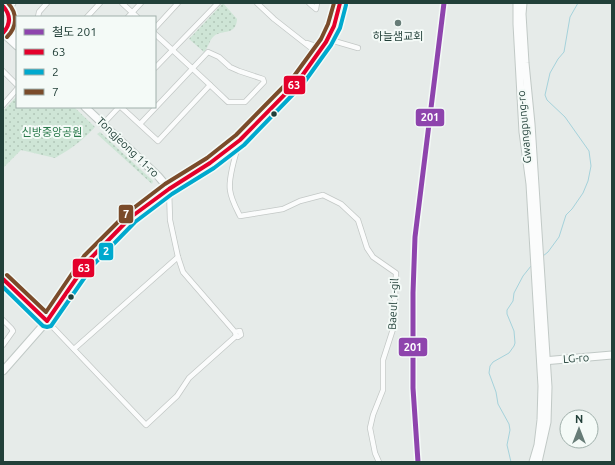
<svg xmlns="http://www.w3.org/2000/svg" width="615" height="465" font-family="Ubuntu,'Noto Sans KR',sans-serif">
	<defs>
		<pattern id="green-dots" width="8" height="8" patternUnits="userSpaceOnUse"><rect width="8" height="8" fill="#cee5d6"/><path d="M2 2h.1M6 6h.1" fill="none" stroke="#b1c6b8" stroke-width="1.8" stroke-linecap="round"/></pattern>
	</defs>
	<rect width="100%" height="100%" fill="#e6ebe9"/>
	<!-- green -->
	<g fill="url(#green-dots)">
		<path d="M223,3L237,19C236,36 223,29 214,36C209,40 209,47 204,52L189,39Z"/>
		<path d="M17,96V107H74L95,127C83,140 71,149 55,158L21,150L3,168V111Z"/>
		<polygon points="100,132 153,181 152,184 97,134"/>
	</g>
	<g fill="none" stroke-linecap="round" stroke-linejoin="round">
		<!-- stream -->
		<g stroke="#a5d2db" stroke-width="1">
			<polyline points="543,256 548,252 559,237 566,215 572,209 583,193 588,181 591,166 589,151 565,117 547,100 545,95 550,73 558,59 564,52 570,17 578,3"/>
			<polyline points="511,462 507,445 510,430 509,424 498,404 496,392 489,373 490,366 493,362 509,353 514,346 515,343 514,331 507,314 507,310 513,301 514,293 523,276 531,266"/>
		</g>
		<!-- street casing -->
		<g stroke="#c3c8c6" stroke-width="6">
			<g id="street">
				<polyline points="122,3 137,17"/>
				<polyline points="257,3 274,19 311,48 313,53 313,60"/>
				<polyline points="309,3 316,9 317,3"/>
				<polyline points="38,17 39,12 47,3"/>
				<polyline points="87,17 100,3"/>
				<polyline points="128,17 141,3"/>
				<polyline points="155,28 178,3"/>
				<polyline points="327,39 358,48"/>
				<path d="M307,43C314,46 318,46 325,42"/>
				<polyline points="155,68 218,3"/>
				<polyline points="3,71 17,85"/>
				<polyline points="3,105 17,89"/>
				<polyline points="121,107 158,141 210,85"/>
				<polyline points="103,124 119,107"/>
				<path d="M140,124L208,52L219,57L230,67L239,71L263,79L264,82L245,102H228C204,79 179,56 155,34"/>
				<path d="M240,140C236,153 228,177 230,190C231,199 236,208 240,216L283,209L300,201L323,195L341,204L358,220L367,248L373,257L396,273L394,326L383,360V390L373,415L370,428L375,453L379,462"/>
				<polyline points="169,189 170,220 178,257 183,272 235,332 236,336 238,337 241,335 240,331 235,332"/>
				<polyline points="3,279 47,321 146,425 177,396 189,378 236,336"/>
				<polyline points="3,320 11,328 13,331 3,345"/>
				<polyline points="74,349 178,257"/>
			</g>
		</g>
		<!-- secondary casing -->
		<g stroke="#c1c9c6" stroke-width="9">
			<g id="secondary">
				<polyline points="517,3 517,24 523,132 530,184 542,386 541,420 538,445 533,462"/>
				<polyline points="523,3 522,14 525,63 531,124 548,387 547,422 538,462"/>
				<path d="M3,6C11,14 12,25 3,33"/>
				<polyline points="6,9 12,3"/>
				<polyline points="7,28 17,38"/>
				<polyline points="3,33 17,46"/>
				<polyline points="85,107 158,176 169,189"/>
				<polyline points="543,361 612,355"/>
				<polyline points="3,371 47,321 89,260 102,245 141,209 169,189 210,163 240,140 260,121 299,80 326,42 334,26 340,3"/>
			</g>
		</g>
		<!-- street -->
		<use href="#street" stroke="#fbfcfc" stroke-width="4.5"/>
		<!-- secondary -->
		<use href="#secondary" stroke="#fbfcfc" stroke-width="7"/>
		<!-- bus-1 casing -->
		<g stroke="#f4faf7" stroke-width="7">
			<g id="bus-1">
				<path d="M3,6C11,15 11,24 3,33"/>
				<polyline points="3,279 47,321 89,260 131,217 169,189 210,163 240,140 299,80 326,42 334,26 340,3"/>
			</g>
		</g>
		<!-- bus-2 casing -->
		<g stroke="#f4faf7" stroke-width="7">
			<polyline id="bus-2" points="3,287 43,326 47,327 51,326 94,264 135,222 172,194 214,168 244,145 303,84 331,45 340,28 346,5"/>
		</g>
		<!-- bus-3 casing -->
		<g stroke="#f4faf7" stroke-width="7">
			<g id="bus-3">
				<path d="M7,37C17,27 18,14 8,3"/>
				<polyline points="7,275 46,312 84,256 127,213 165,184 207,158 236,135 294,76 321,39 328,24 334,3"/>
			</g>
		</g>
		<!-- bus-1 -->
		<use href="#bus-1" stroke="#e4002b" stroke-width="4"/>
		<!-- bus-2 -->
		<use href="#bus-2" stroke="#00a9ce" stroke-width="4"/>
		<!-- bus-3 -->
		<use href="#bus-3" stroke="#7a4b2a" stroke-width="4"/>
		<!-- rail-1 casing -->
		<g stroke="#f4faf7" stroke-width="8">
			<polyline id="rail-1" points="418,462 413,388 413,293 415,237 444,3"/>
		</g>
		<!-- rail-1 -->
		<use href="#rail-1" stroke="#8e44ad" stroke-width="5"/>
	</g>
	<!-- markers -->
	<circle fill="#677c77" stroke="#f4faf7" stroke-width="1.5" cx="398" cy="23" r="4"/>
	<g fill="#224039" stroke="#f4faf7" stroke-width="1.5">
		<circle cx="274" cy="114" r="3.5"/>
		<circle cx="71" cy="297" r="3.5"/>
	</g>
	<g text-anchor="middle" stroke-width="4" stroke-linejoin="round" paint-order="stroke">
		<!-- poi labels -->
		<g font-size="11" fill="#224039" stroke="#f4faf7">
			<text x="398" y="40">하늘샘교회</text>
		</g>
		<!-- street labels -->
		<g font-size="11" fill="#224039" stroke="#f4faf7">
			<text transform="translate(524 127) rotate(-95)" y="4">Gwangpung-ro</text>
			<text transform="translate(128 147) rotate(44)" y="4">Tongjeong 11-ro</text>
			<text transform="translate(393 304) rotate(-87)" y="4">Baeul 1-gil</text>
			<text transform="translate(576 358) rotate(-4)" y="4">LG-ro</text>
		</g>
		<!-- park labels -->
		<g font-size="11" fill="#2a794b" stroke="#f4faf7">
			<text x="52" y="136">신방중앙공원</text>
		</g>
	</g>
	<g stroke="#f4faf7" stroke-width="1.5">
		<rect x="283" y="75" width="23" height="20" rx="4" fill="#e4002b"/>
		<rect x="415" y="108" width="30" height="19" rx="4" fill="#8e44ad"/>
		<rect x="118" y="204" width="16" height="20" rx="4" fill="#7a4b2a"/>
		<rect x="98" y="242" width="16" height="19" rx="4" fill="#00a9ce"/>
		<rect x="72" y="258" width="23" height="20" rx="4" fill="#e4002b"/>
		<rect x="398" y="337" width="30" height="20" rx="4" fill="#8e44ad"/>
	</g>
	<g font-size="11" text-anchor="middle" font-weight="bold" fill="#fff">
		<text x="294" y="89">63</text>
		<text x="430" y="121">201</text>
		<text x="126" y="218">7</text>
		<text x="106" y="255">2</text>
		<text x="84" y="272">63</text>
		<text x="413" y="351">201</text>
	</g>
	<!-- border -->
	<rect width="615" height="465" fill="none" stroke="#224039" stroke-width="8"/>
	<!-- legend -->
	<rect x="16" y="16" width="140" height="92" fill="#f4faf7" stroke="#a0b0ab"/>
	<rect x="24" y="29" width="20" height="6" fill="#8e44ad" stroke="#a0b0ab"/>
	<text x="52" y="36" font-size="12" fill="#224039">철도 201</text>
	<rect x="24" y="49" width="20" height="6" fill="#e4002b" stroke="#a0b0ab"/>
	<text x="52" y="56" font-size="12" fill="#224039">63</text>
	<rect x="24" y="69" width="20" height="6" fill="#00a9ce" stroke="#a0b0ab"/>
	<text x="52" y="76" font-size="12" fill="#224039">2</text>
	<rect x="24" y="89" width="20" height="6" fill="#7a4b2a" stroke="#a0b0ab"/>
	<text x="52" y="96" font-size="12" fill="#224039">7</text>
	<!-- north arrow -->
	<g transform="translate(579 429)"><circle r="19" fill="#f4faf7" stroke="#a0b0ab"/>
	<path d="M0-3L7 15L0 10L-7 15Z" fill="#677c77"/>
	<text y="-6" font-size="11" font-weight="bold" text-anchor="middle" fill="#224039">N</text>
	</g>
</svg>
